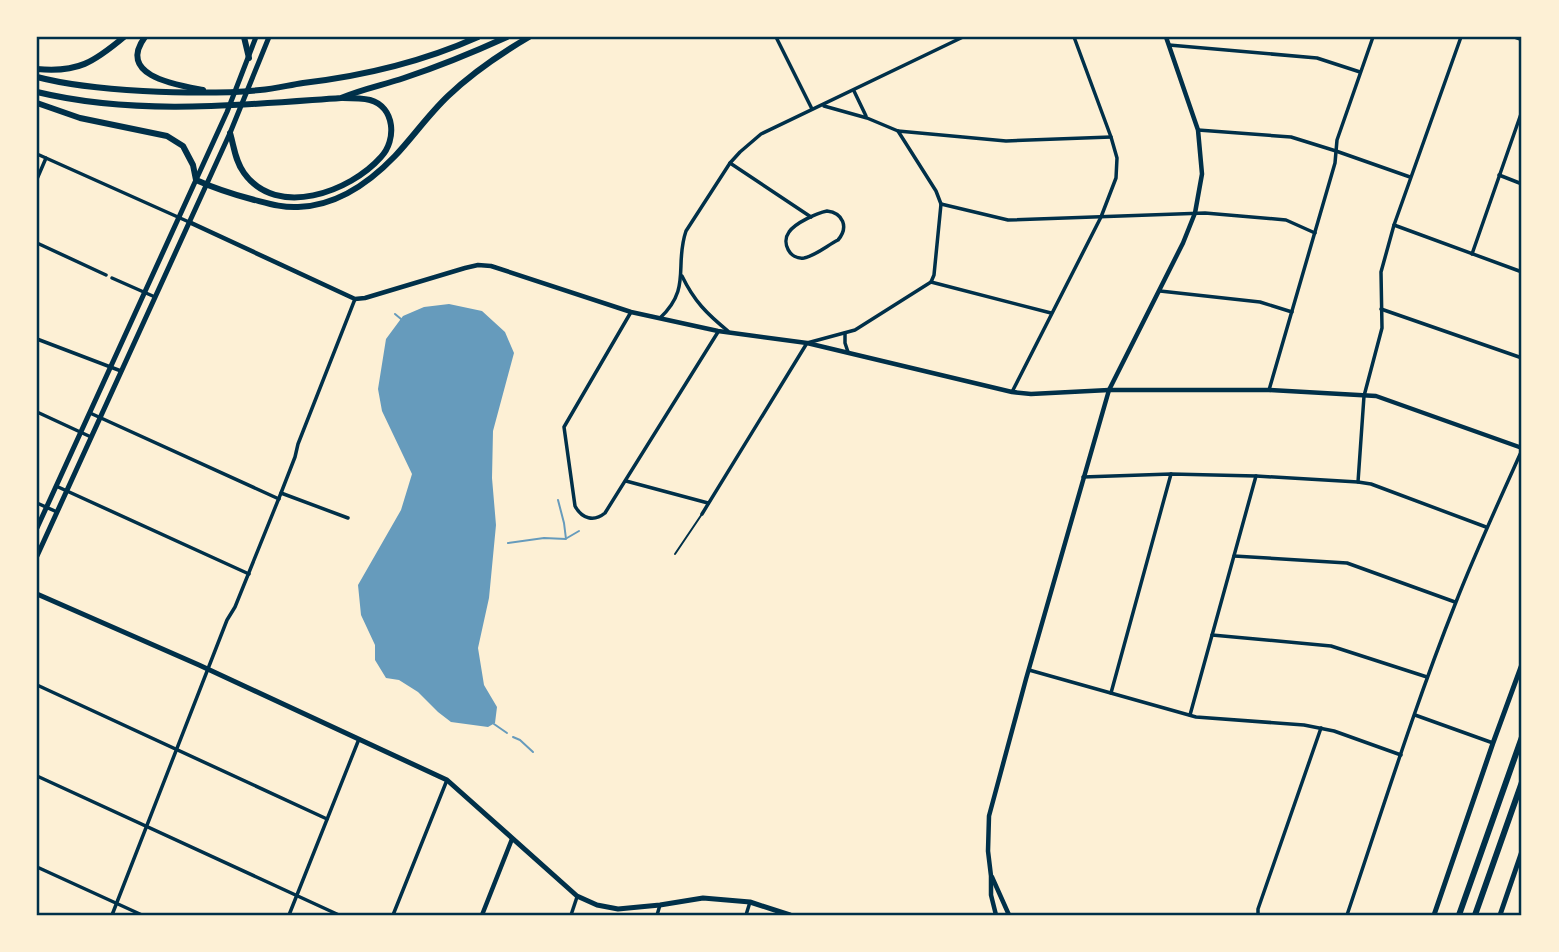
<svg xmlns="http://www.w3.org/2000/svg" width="1559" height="952" font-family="'Golos Text',sans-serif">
	<rect width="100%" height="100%" fill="#fdf0d5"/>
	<!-- water -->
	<polygon fill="#669bbc" points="449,304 482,311 505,332 514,353 493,431 492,478 496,525 489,598 478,648 484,685 497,707 495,723 488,727 451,722 438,712 418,692 399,680 386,678 375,660 375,645 361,615 358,585 401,510 412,474 382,411 378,389 386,339 403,316 424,307"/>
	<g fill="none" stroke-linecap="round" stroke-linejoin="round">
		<!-- stream -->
		<g stroke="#669bbc" stroke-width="2">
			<polyline points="395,314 401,319"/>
			<polyline points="567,538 579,531"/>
			<polyline points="508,543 544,538 566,539 564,523 558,500"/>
			<polyline points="494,724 507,733"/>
			<polyline points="513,737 520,740 533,752"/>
		</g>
		<!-- service -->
		<polyline stroke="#003049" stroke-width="2" points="675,554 702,514"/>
		<!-- minor -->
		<g stroke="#003049" stroke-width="3.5">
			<polyline points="776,37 812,109"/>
			<polyline points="1169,45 1317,58 1360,72"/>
			<polyline points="854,91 866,116"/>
			<polyline points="824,106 867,118 898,131 1006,141 1111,137"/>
			<polyline points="1198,130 1291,137 1336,151 1410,177"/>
			<polyline points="37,154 189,222"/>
			<polyline points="730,163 811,217"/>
			<polyline points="1499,175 1522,184"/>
			<polyline points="37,179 46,158"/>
			<polyline points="941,204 1008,220 1205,213 1286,220 1315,233"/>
			<path d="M827,211C843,213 849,227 838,240C828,245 815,256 804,258C790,260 781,243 789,232C795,223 817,213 827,211Z"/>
			<polyline points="1394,225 1522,272"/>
			<polyline points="37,243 106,275"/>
			<polyline points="1472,254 1522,111"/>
			<path d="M682,276C694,301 707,314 728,331"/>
			<polyline points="112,278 155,297"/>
			<polyline points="931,282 1051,313"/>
			<polyline points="1160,291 1260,302 1292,312"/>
			<polyline points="1381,309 1522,358"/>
			<path d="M631,312L564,427L575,506C582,519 594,522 605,513L718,332"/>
			<path d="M660,318C692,288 674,266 686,231L730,163L740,152L761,134L963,37"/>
			<polyline points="845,333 845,343 848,352"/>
			<polyline points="37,339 121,371"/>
			<polyline points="1269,390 1335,163 1337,140 1373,37"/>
			<polyline points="1012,392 1101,217 1116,178 1117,158 1111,137 1074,37"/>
			<polyline points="37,412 91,437"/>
			<polyline points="90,413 279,499"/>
			<polyline points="1083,477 1171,474 1256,476 1358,482 1371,484 1486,527"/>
			<polyline points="626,481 708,503"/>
			<polyline points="1358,482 1364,396 1382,328 1381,272 1394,225 1461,37"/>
			<polyline points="56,486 249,574"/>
			<polyline points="281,493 348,518"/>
			<polyline points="37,503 57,512"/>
			<polyline points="702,514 807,343 855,330 931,282 934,275 941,204 936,191 898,131"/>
			<polyline points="1234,556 1347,563 1455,602"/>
			<polyline points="1212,635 1331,646 1427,677"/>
			<polyline points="1029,670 1196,717 1304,725 1334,731 1401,755"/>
			<polyline points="37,685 327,819"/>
			<polyline points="1111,693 1171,474"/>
			<polyline points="1190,715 1256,476"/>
			<polyline points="1415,715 1493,743"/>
			<polyline points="37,776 339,915"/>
			<polyline points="37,867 142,915"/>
			<polyline points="112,915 227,620 235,607 281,493 295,457 298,444 355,299"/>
			<polyline points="289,915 359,739"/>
			<polyline points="393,915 447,780"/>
			<polyline points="571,915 577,897"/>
			<polyline points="657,915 660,905"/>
			<polyline points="746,915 750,902"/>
			<polyline points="1258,915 1258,909 1321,728"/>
			<path d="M1347,915C1382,811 1415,705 1456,602C1476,551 1499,501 1522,450"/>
		</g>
		<!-- tertiary -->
		<g stroke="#003049" stroke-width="4.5">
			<polyline points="1516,37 1522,39"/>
			<polyline points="189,222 355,299 365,298 465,268 478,265 491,266 631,312 718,331 807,343 1012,392 1031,394 1109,390 1269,390 1376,396 1522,448"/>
			<polyline points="992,877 1009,915"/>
			<polyline points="482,915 512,839"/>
			<polyline points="996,915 991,895 991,876 988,851 989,816 1026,679 1109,390 1183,243 1195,213 1202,174 1198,130 1166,37"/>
		</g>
		<!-- secondary -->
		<g stroke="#003049" stroke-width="5">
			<polyline points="37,594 199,665 447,780 577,896 597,905 618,909 660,905 703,898 750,902 790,915"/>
			<polyline points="1434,915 1493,743 1522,664"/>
			<polyline points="1500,915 1522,851"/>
		</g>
		<!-- primary -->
		<g stroke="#003049" stroke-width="5">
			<polyline points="37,528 227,112 256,37"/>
			<polyline points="37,556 230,133 269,37"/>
		</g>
		<!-- motorway -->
		<g stroke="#003049" stroke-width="6">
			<path d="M145,37C116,76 177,85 203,90"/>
			<polyline points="244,37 249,58"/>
			<path d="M37,69C78,73 94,62 124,37"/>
			<path d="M37,77C71,86 107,89 143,91C182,93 221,94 260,90C275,89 289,85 303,83C363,76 422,62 478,37"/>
			<path d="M37,92C136,116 241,105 341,98C362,89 383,85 404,78C440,66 474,52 507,37"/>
			<path d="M37,103L80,118L167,136L183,146L193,165L196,180C214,188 232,194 251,199C267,203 282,208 298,207C336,206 370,182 395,156C413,137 428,115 448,96C472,73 500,54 529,37"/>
			<path d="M230,133C234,146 235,161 244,173C277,219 350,192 381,157C397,140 395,107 370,100C362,98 352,98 343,98"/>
			<polyline points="1459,915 1522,737"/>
			<polyline points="1475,915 1522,782"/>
		</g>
	</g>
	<!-- border -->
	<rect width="1559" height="952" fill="none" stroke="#fdf0d5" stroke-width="77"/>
	<rect x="38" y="38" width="1482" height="876" fill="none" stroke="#003049" stroke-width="2.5"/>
</svg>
